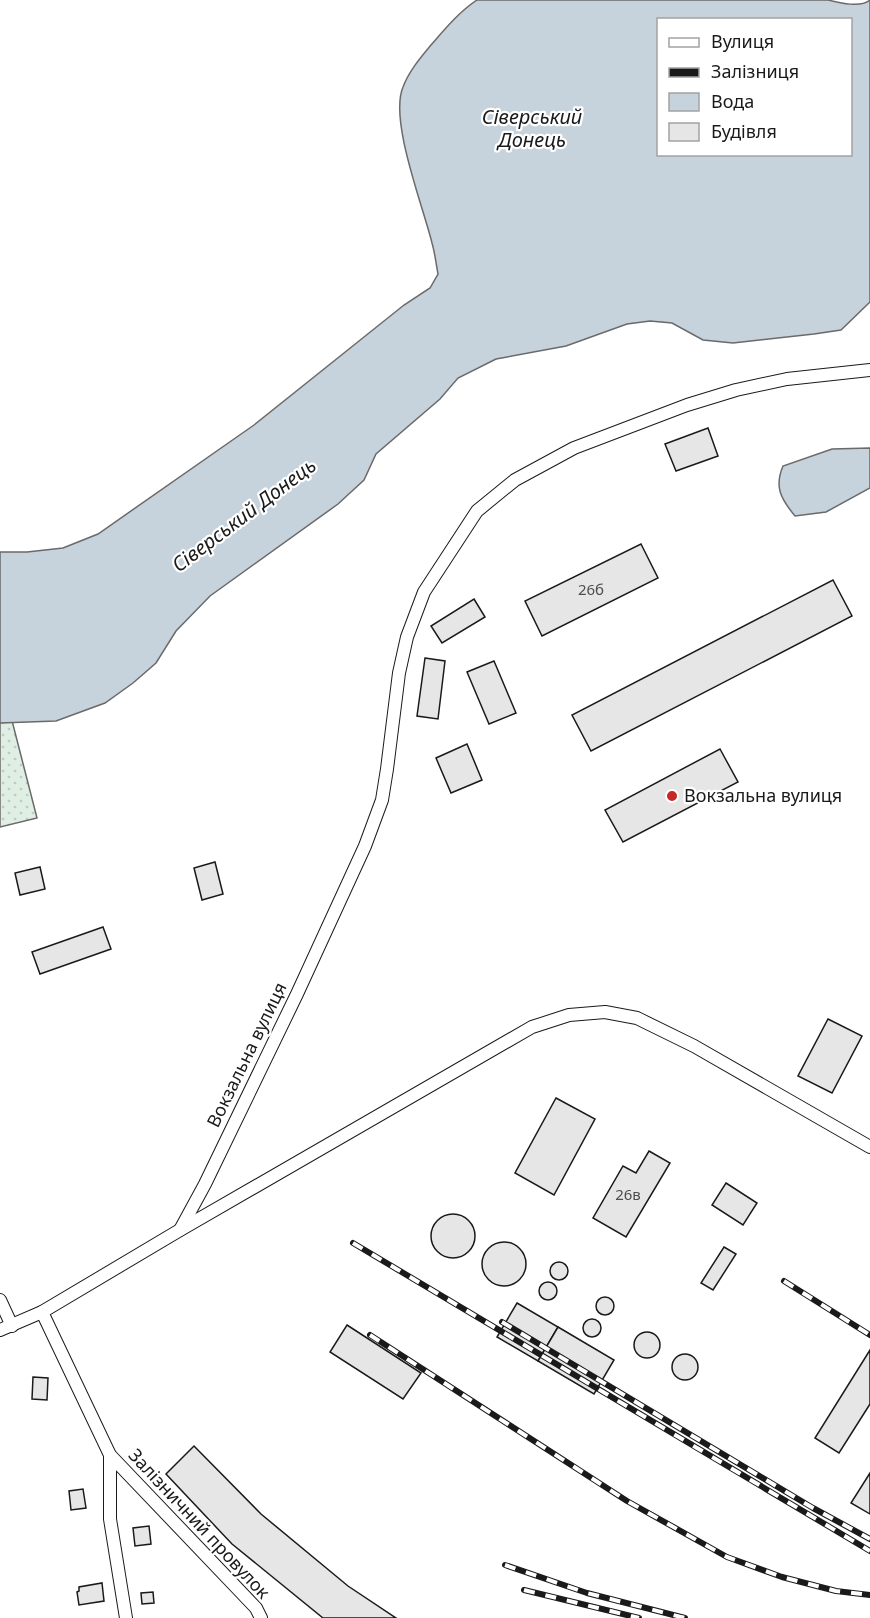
<svg xmlns="http://www.w3.org/2000/svg" width="870" height="1618" font-family="'Noto Sans',sans-serif">
	<defs>
		<pattern id="grass-dots" width="8" height="8" patternUnits="userSpaceOnUse" patternTransform="scale(1.5)"><rect width="8" height="8" fill="#e0efe3"/><path d="M2 2h.1M6 6h.1" fill="none" stroke="#c0ccc2" stroke-width="1.8" stroke-linecap="round"/></pattern>
	</defs>
	<rect width="100%" height="100%" fill="#fff"/>
	<!-- grass -->
	<polygon fill="url(#grass-dots)" stroke="#6a6a6a" stroke-width="1.5" points="0,674 37,818 0,827"/>
	<!-- water -->
	<g fill="#c6d2dc" stroke="#6a6a6a" stroke-width="1.5" fill-rule="evenodd">
		<path d="M477,0H828C840,3 861,8 870,0V302L841,330L814,334L733,343L703,340L672,323L650,321L627,324L566,346L496,359L458,378L440,399L376,454L364,480L338,504L210,596L176,631L156,663L133,683L105,703L56,721L0,723V552H27L63,548L98,534L254,425L404,305L430,288L438,274C436,264 435,253 432,243C423,206 389,120 403,87C409,71 421,57 431,45C445,29 459,12 477,0ZM658,20H850V154H658Z"/>
		<path d="M870,448V488L826,512L795,516C781,499 774,487 783,466L832,449Z"/>
	</g>
	<!-- building -->
	<g fill="#e6e6e6" stroke="#1a1a1a" stroke-width="1.5">
		<polygon points="708,428 718,456 676,471 665,444"/>
		<polygon points="641,544 658,578 542,636 525,601"/>
		<polygon points="833,580 852,616 591,751 572,715"/>
		<polygon points="474,599 485,617 442,643 431,626"/>
		<polygon points="425,658 445,661 438,719 417,716"/>
		<polygon points="494,661 516,713 489,724 467,672"/>
		<polygon points="467,744 482,780 451,793 436,758"/>
		<polygon points="720,749 738,782 623,842 605,810"/>
		<polygon points="215,862 223,894 202,900 194,868"/>
		<polygon points="40,867 45,889 20,895 15,873"/>
		<polygon points="103,927 111,949 40,974 32,952"/>
		<polygon points="828,1019 862,1036 832,1093 798,1076"/>
		<polygon points="556,1098 595,1119 554,1195 515,1173"/>
		<polygon points="649,1151 670,1163 626,1237 593,1218 623,1166 636,1173"/>
		<polygon points="726,1183 757,1203 743,1225 712,1205"/>
		<circle cx="453" cy="1236" r="22"/>
		<circle cx="504" cy="1264" r="22"/>
		<polygon points="724,1247 736,1254 713,1290 701,1283"/>
		<circle cx="559" cy="1271" r="9"/>
		<circle cx="548" cy="1291" r="9"/>
		<circle cx="605" cy="1306" r="9"/>
		<polygon points="517,1303 558,1327 538,1361 497,1337"/>
		<circle cx="592" cy="1328" r="9"/>
		<polygon points="347,1325 421,1373 403,1399 330,1352"/>
		<polygon points="558,1327 614,1360 594,1394 538,1361"/>
		<circle cx="647" cy="1345" r="13"/>
		<polygon points="870,1350 870,1404 839,1453 815,1438"/>
		<circle cx="685" cy="1367" r="13"/>
		<polygon points="33,1377 48,1378 47,1400 32,1399"/>
		<polygon points="194,1446 261,1514 348,1586 396,1618 323,1618 232,1544 166,1474"/>
		<polygon points="870,1473 870,1514 851,1503"/>
		<polygon points="83,1489 86,1508 71,1510 69,1491"/>
		<polygon points="149,1526 151,1544 135,1546 133,1528"/>
		<polygon points="102,1583 104,1601 79,1605 77,1592 79,1591 79,1587"/>
		<polygon points="153,1592 154,1603 142,1604 141,1593"/>
	</g>
	<g fill="none" stroke-linecap="round" stroke-linejoin="round">
		<!-- street casing -->
		<g stroke="#1a1a1a" stroke-width="14">
			<g id="street">
				<polyline points="180,1230 205,1184 297,994 365,846 382,800 387,769 399,673 407,637 424,592 477,511 515,480 574,448 687,405 736,390 787,379 870,370"/>
				<polyline points="0,1300 12,1326"/>
				<polyline points="42,1312 110,1455 256,1608 261,1618"/>
				<polyline points="0,1330 42,1312 180,1230 532,1027 569,1015 605,1012 637,1018 694,1046 870,1147"/>
				<polyline points="110,1455 110,1519 126,1618"/>
			</g>
		</g>
		<!-- street -->
		<use href="#street" stroke="#fff" stroke-width="12"/>
		<!-- rail casing -->
		<g stroke="#1a1a1a" stroke-width="6">
			<g id="rail">
				<polyline points="353,1243 870,1551"/>
				<polyline points="784,1281 870,1335"/>
				<polyline points="502,1322 813,1508 870,1539"/>
				<polyline points="370,1335 627,1501 727,1557 782,1577 836,1591 870,1595"/>
				<polyline points="505,1565 587,1593 685,1618"/>
				<polyline points="524,1590 639,1618"/>
			</g>
		</g>
		<!-- rail -->
		<use href="#rail" stroke="#fff" stroke-width="4" stroke-dasharray="11" stroke-linecap="butt"/>
	</g>
	<!-- markers -->
	<circle fill="#c62828" stroke="#fff" stroke-width="2" cx="672" cy="796" r="6"/>
	<g text-anchor="middle" stroke-width="4.5" stroke-linejoin="round" paint-order="stroke">
		<!-- number labels -->
		<g font-size="15" fill="#4d4d4d">
			<text x="591" y="595">26б</text>
			<text x="628" y="1200">26в</text>
		</g>
		<!-- poi labels -->
		<g font-size="18" fill="#1a1a1a" stroke="#fff" text-anchor="start">
			<text x="684" y="802">Вокзальна вулиця</text>
		</g>
		<!-- street labels -->
		<g font-size="18" fill="#1a1a1a" stroke="#fff">
			<text transform="translate(247 1055) rotate(-64)" y="6">Вокзальна вулиця</text>
			<text transform="translate(199 1524) rotate(47)" y="6">Залізничний провулок</text>
		</g>
		<!-- water labels -->
		<g font-size="20" font-style="italic" fill="#1a1a1a" stroke="#fff">
			<text x="532" y="124">Сіверський<tspan x="532" dy="23">Донець</tspan></text>
			<text transform="translate(244 515) rotate(-37)" y="7">Сіверський Донець</text>
		</g>
	</g>
	<!-- legend -->
	<rect x="657" y="18" width="195" height="138" fill="#ffffff" stroke="#a3a3a3" stroke-width="1.5"/>
	<rect x="669" y="38" width="30" height="9" fill="#ffffff" stroke="#a3a3a3" stroke-width="1.5"/>
	<text x="711" y="48" font-size="18" fill="#1a1a1a">Вулиця</text>
	<rect x="669" y="68" width="30" height="9" fill="#1a1a1a" stroke="#a3a3a3" stroke-width="1.5"/>
	<text x="711" y="78" font-size="18" fill="#1a1a1a">Залізниця</text>
	<rect x="669" y="93" width="30" height="18" fill="#c6d2dc" stroke="#a3a3a3" stroke-width="1.5"/>
	<text x="711" y="108" font-size="18" fill="#1a1a1a">Вода</text>
	<rect x="669" y="123" width="30" height="18" fill="#e6e6e6" stroke="#a3a3a3" stroke-width="1.5"/>
	<text x="711" y="138" font-size="18" fill="#1a1a1a">Будівля</text>
</svg>
